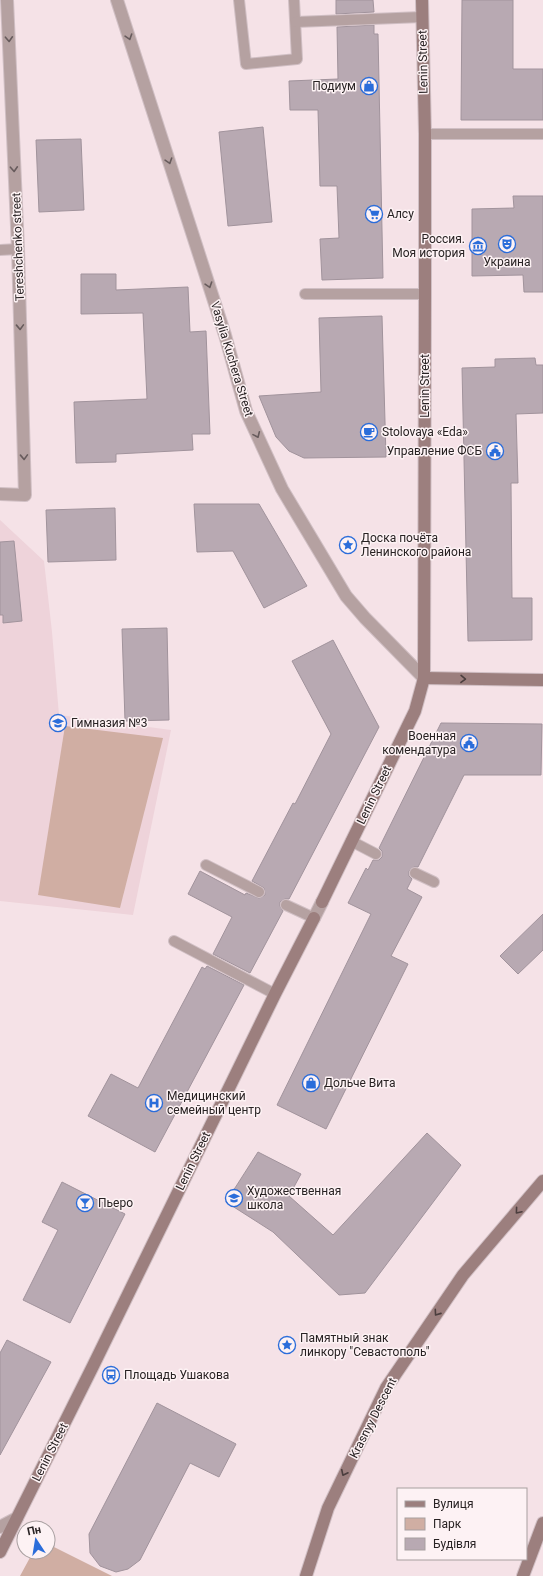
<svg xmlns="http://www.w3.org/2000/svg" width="543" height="1576" font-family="Roboto,sans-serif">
	<rect width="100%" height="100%" fill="#f5e2e7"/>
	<!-- built -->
	<polygon fill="#eed3da" points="0,520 44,561 52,632 59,715 171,730 133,915 0,901"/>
	<!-- green -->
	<g fill="#d0aea3">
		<polygon points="65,726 163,738 120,908 38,895"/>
		<polygon points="48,1544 112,1576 20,1576 33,1552 48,1552"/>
	</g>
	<!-- building -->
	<g fill="#b8a9b2" stroke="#a1939c">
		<polygon points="336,0 373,0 374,12 336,14"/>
		<polygon points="462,0 513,0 513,69 543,69 543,120 461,120"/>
		<polygon points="374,25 374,34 378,34 383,278 322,280 320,239 339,238 337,186 320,186 318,110 290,110 289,81 338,79 337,27"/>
		<polygon points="263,127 272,222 228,226 219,132"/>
		<polygon points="81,139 84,210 39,212 36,140"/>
		<polygon points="513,196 543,196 543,292 524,292 523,275 472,276 472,209 514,208"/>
		<polygon points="81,274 116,274 116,290 188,287 190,332 206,331 210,434 192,434 193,450 116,454 116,462 76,463 74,402 147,399 143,313 81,314"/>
		<polygon points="382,316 386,457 304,458 289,451 276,437 259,396 321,392 319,318"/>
		<polygon points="535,358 536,365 543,365 543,413 516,414 518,483 511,483 512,598 532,598 532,640 468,641 462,368 495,367 495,359"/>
		<polygon points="194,504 259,504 307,586 264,608 233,551 197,552"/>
		<polygon points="115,508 116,560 48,562 46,510"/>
		<polygon points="14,541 22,621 3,623 3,615 0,615 0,542"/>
		<polygon points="167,628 169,720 125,721 122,629"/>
		<polygon points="333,640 379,727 289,899 285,899 280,902 280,906 283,911 250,973 213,954 232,917 188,894 200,871 245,895 246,893 259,898 265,895 264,888 252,881 293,803 295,804 331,734 292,661"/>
		<polygon points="441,723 542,724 541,775 464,775 418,867 414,867 409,871 409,876 412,879 407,889 422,897 391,956 408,964 326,1129 277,1105 371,914 348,903 366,868 368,870 373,860 379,860 382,857 382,851 379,848"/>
		<polygon points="543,914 543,950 518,974 500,956"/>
		<polygon points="207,966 244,985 155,1152 88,1116 111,1074 138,1088 202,967 205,969"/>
		<polygon points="427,1133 461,1165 365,1293 339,1295 273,1232 226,1202 258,1152 301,1174 289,1196 333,1235"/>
		<polygon points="62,1182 125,1214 70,1323 23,1300 58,1230 42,1222"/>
		<polygon points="7,1340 51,1362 0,1455 0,1353"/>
		<polygon points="157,1403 236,1444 219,1477 190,1463 140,1560 128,1569 116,1572 100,1566 90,1553 89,1534"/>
	</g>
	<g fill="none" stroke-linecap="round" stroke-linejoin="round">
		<!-- service casing -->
		<g stroke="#d0bfc4" stroke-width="12">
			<g id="service">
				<polyline points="239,0 246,64 297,59 294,0"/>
				<polyline points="296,22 422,17"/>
				<polyline points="425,134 543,134"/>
				<polyline points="0,250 18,249"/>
				<polyline points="305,294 425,294"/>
				<polyline points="351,841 376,854"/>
				<polyline points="206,865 259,892"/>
				<polyline points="415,873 434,882"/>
				<polyline points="286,905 314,918"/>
				<polyline points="174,941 275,994"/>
			</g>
		</g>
		<!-- minor casing -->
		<g stroke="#d0bfc4" stroke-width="14">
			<g id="minor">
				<polyline points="117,0 225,335 246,411 282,489 346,596 365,618 424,678"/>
				<polyline points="0,494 25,495 18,249 7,0"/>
				<polyline points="0,1527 17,1518"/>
			</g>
		</g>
		<!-- tertiary casing -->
		<g stroke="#d0bfc4" stroke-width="14">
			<polyline id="tertiary" points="314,918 322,902"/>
		</g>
		<!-- secondary casing -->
		<g stroke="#d0bfc4" stroke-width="14">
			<g id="secondary">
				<polyline points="424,678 543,680"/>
				<polyline points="322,902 415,711 424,678 425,294 425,134 422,0"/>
				<polyline points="0,1552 93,1366 275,994 314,918"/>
				<polyline points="306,1576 328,1508 386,1388 463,1275 543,1181"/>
				<polyline points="523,1576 543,1523"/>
			</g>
		</g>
		<!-- service -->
		<use href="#service" stroke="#b5a1a1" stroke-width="10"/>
		<!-- minor -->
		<use href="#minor" stroke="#b5a1a1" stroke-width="12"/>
		<!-- tertiary -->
		<use href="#tertiary" stroke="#b5a1a1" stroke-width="12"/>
		<!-- secondary -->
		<use href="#secondary" stroke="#9c7f7e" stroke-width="12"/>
	</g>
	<!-- one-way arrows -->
	<defs><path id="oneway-chevron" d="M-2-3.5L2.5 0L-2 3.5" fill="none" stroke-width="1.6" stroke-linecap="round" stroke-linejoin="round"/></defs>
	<g stroke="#675b5c">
		<use href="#oneway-chevron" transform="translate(129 37) rotate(72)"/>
		<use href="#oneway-chevron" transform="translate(9 39) rotate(87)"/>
		<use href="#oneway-chevron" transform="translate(169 161) rotate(72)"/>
		<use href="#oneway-chevron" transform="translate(14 169) rotate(87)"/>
		<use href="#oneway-chevron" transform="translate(209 285) rotate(72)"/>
		<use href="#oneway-chevron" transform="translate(20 327) rotate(88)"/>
		<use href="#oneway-chevron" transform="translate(257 435) rotate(66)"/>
		<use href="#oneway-chevron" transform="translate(24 457) rotate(88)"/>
	</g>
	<g stroke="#4b3e3e">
		<use href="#oneway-chevron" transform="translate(463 679) rotate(1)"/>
		<use href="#oneway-chevron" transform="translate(518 1211) rotate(130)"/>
		<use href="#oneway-chevron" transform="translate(437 1313) rotate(125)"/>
		<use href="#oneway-chevron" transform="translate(344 1473) rotate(116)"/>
	</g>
	<!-- icons -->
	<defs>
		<g id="shop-ring" transform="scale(0.9)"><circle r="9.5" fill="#fdf2f4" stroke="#2b6dda" stroke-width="1.5"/><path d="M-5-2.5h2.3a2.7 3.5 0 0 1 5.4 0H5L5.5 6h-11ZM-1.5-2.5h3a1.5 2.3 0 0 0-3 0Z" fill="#2b6dda"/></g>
		<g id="supermarket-ring" transform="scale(0.9)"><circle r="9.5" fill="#fdf2f4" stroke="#2b6dda" stroke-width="1.5"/><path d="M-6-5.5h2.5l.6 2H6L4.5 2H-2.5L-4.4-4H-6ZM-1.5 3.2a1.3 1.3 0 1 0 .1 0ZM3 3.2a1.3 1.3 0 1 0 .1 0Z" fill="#2b6dda"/></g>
		<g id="theatre-ring" transform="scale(0.9)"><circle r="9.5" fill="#fdf2f4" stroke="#2b6dda" stroke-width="1.5"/><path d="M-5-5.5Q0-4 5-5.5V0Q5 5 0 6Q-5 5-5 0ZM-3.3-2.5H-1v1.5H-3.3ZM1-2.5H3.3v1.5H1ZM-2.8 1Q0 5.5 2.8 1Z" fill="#2b6dda"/></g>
		<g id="museum-ring" transform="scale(0.9)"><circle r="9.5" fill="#fdf2f4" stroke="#2b6dda" stroke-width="1.5"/><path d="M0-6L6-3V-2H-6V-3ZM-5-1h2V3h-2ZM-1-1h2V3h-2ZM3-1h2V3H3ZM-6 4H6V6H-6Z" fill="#2b6dda"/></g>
		<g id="cafe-ring" transform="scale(0.9)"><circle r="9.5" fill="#fdf2f4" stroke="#2b6dda" stroke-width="1.5"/><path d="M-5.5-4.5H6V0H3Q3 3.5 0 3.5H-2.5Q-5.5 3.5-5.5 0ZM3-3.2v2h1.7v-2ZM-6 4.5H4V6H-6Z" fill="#2b6dda"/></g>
		<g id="civic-ring" transform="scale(0.9)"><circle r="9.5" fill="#fdf2f4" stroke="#2b6dda" stroke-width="1.5"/><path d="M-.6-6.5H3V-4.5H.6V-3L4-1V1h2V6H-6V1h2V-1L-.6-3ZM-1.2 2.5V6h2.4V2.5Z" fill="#2b6dda"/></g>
		<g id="sight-ring" transform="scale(0.9)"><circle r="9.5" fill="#fdf2f4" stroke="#2b6dda" stroke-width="1.5"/><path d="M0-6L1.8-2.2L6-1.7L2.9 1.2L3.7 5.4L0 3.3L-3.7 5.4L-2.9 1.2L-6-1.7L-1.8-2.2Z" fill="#2b6dda"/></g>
		<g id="school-ring" transform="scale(0.9)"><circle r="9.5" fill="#fdf2f4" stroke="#2b6dda" stroke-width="1.5"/><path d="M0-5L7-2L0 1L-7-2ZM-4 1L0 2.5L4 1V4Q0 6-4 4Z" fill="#2b6dda"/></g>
		<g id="hospital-ring" transform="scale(0.9)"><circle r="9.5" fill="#fdf2f4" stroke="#2b6dda" stroke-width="1.5"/><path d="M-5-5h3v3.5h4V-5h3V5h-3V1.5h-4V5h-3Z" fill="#2b6dda"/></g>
		<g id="bar-ring" transform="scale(0.9)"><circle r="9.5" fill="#fdf2f4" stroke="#2b6dda" stroke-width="1.5"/><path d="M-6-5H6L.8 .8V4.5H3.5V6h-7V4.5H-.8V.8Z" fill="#2b6dda"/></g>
		<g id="bus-ring" transform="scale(0.9)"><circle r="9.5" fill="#fdf2f4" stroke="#2b6dda" stroke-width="1.5"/><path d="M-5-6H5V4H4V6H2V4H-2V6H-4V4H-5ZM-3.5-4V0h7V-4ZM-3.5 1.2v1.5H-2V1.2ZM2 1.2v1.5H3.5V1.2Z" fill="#2b6dda"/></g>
	</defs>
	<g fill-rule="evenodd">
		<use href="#shop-ring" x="369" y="86"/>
		<use href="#supermarket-ring" x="374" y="214"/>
		<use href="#theatre-ring" x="507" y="244"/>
		<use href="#museum-ring" x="478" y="246"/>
		<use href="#cafe-ring" x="369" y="432"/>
		<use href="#civic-ring" x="495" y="451"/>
		<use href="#sight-ring" x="348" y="545"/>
		<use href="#school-ring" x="58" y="723"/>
		<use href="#civic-ring" x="469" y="743"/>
		<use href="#shop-ring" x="311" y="1083"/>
		<use href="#hospital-ring" x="154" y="1103"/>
		<use href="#school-ring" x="234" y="1198"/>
		<use href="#bar-ring" x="85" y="1203"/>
		<use href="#sight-ring" x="287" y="1345"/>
		<use href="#bus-ring" x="111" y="1375"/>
	</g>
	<g text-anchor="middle" stroke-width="3" stroke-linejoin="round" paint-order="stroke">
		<!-- street labels -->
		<g font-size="12" fill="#282223" stroke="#fdf2f4">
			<text transform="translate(423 62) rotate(-91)" y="4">Lenin Street</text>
			<text transform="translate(18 247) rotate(-92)" y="4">Tereshchenko street</text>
			<text transform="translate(232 359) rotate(73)" y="4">Vasylia Kuchera Street</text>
			<text transform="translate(425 386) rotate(-90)" y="4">Lenin Street</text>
			<text transform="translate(374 795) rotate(-64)" y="4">Lenin Street</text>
			<text transform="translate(193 1161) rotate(-64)" y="4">Lenin Street</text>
			<text transform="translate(373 1418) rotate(-63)" y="4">Krasnyy Descent</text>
			<text transform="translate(50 1452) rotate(-63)" y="4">Lenin Street</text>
		</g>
		<!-- poi labels -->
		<g font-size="12" fill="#282223" stroke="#fdf2f4" text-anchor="start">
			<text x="356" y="90" text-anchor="end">Подиум</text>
			<text x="387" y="218">Алсу</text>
			<text x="465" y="243" text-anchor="end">Россия.<tspan x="465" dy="14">Моя история</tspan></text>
			<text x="507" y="266" text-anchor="middle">Украина</text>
			<text x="382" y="436">Stolovaya «Eda»</text>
			<text x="482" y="455" text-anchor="end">Управление ФСБ</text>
			<text x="361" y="542">Доска почёта<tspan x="361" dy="14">Ленинского района</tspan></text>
			<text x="71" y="727">Гимназия №3</text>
			<text x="456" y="740" text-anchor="end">Военная<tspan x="456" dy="14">комендатура</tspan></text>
			<text x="324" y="1087">Дольче Вита</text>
			<text x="167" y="1100">Медицинский<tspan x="167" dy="14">семейный центр</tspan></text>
			<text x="247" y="1195">Художественная<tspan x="247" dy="14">школа</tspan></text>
			<text x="98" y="1207">Пьеро</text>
			<text x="300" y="1342">Памятный знак<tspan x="300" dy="14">линкору "Севастополь"</tspan></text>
			<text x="124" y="1379">Площадь Ушакова</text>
		</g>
	</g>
	<!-- legend -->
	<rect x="397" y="1488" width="130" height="72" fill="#fdf2f4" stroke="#a89fa0"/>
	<rect x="405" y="1501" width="20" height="6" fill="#9c7f7e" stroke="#a89fa0"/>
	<text x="433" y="1508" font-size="12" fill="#282223">Вулиця</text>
	<rect x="405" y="1518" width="20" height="12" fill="#d0aea3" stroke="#a89fa0"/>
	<text x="433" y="1528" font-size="12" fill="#282223">Парк</text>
	<rect x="405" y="1538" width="20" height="12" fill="#b8a9b2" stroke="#a89fa0"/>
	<text x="433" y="1548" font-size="12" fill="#282223">Будівля</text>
	<!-- north arrow -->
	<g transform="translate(36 1540) rotate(348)"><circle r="19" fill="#fdf2f4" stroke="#a89fa0"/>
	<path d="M0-3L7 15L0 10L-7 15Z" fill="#2b6dda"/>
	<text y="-6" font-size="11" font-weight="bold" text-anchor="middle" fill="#282223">Пн</text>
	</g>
</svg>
